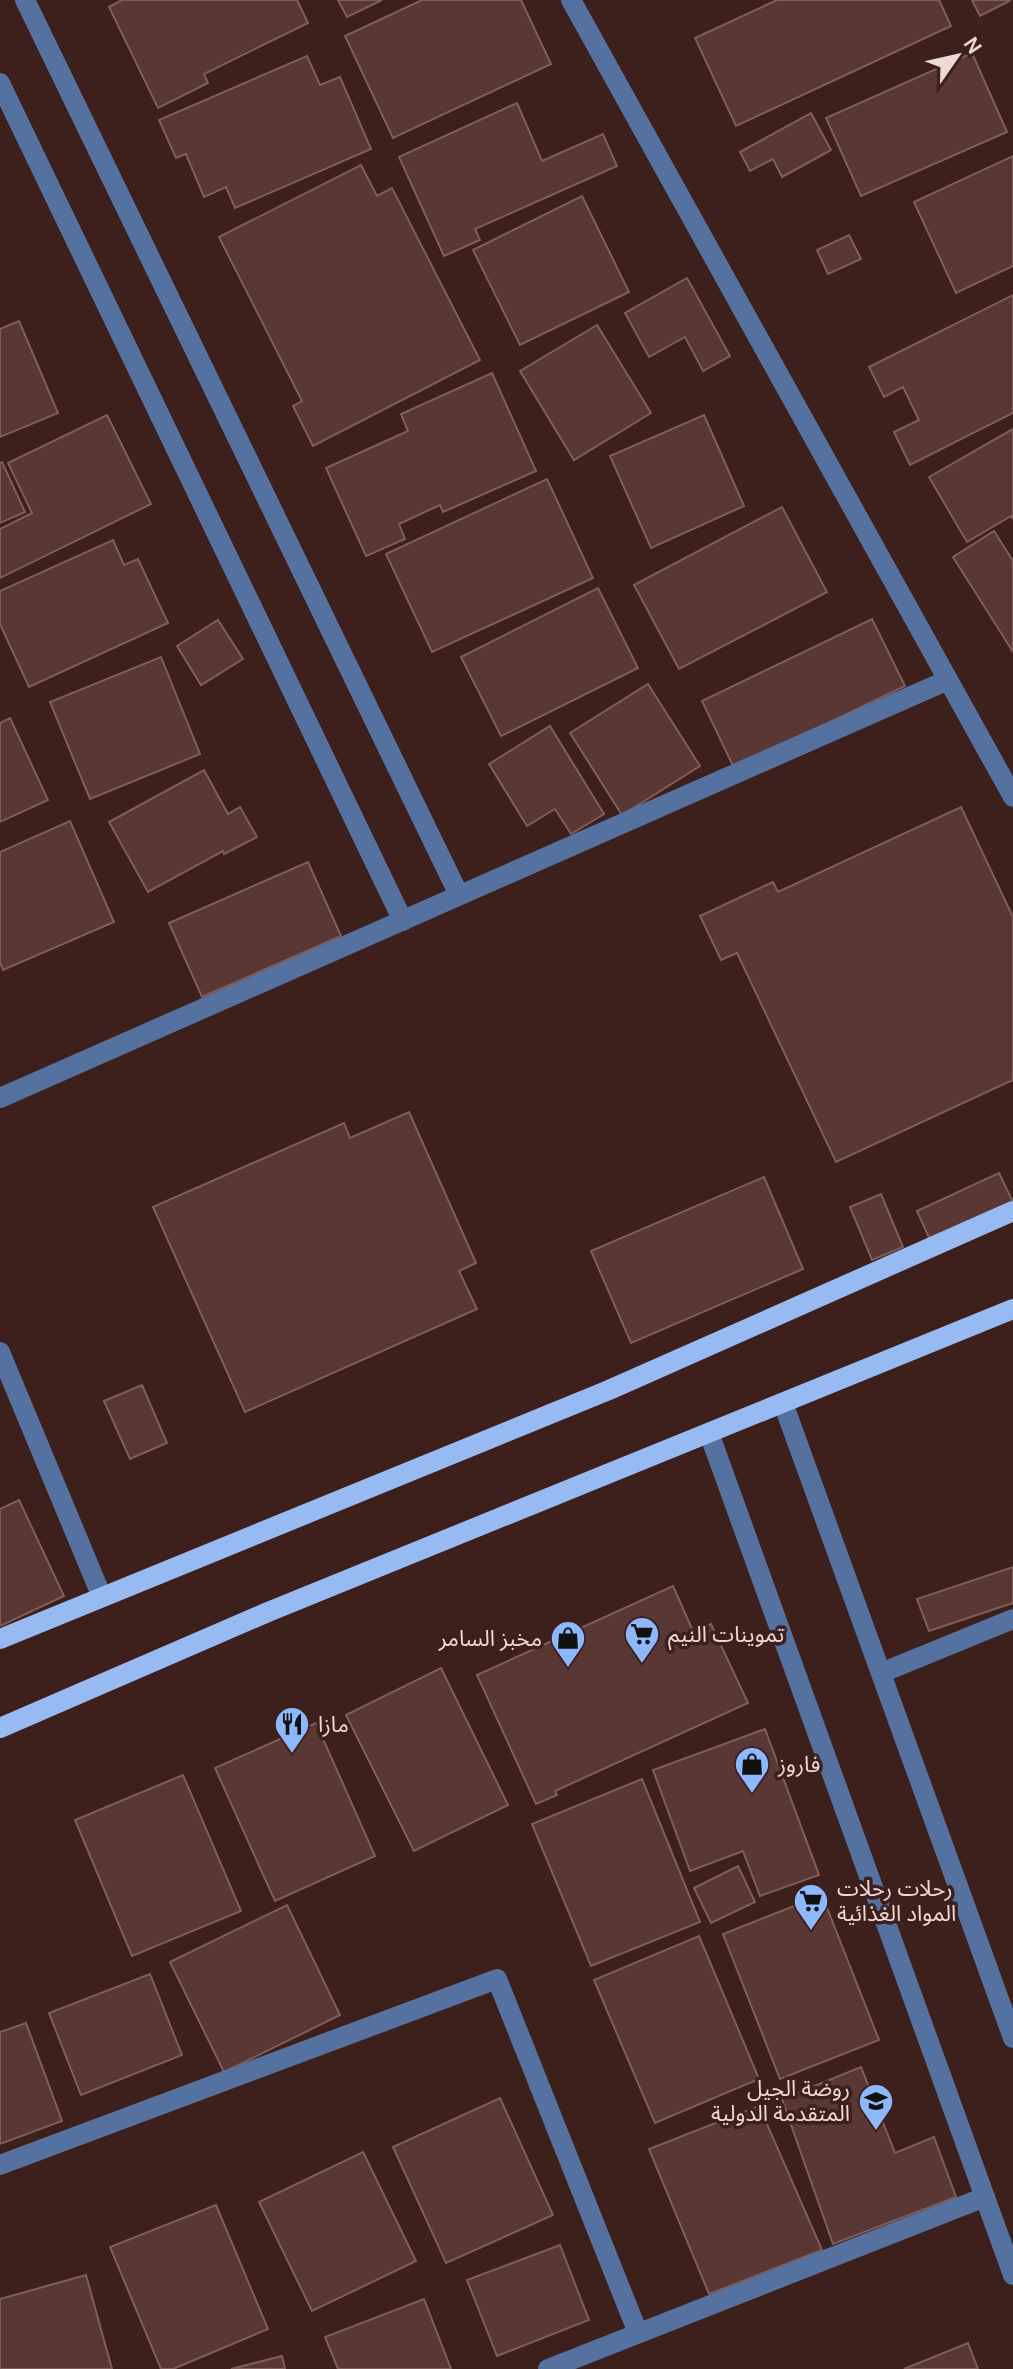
<svg xmlns="http://www.w3.org/2000/svg" width="1013" height="2369" font-family="Karla,'Noto Sans Arabic',sans-serif">
	<rect width="100%" height="100%" fill="#3d1f1c"/>
	<!-- building -->
	<g fill="#583734" stroke="#815d59" stroke-width="2">
		<polygon points="122,0 297,0 308,23 204,74 208,83 158,108 109,7"/>
		<polygon points="338,0 382,0 347,17"/>
		<polygon points="422,0 521,0 551,64 393,138 345,36"/>
		<polygon points="777,0 939,0 951,26 736,126 695,38"/>
		<polygon points="972,0 1011,0 980,16"/>
		<polygon points="972,53 1007,132 861,196 826,118"/>
		<polygon points="307,56 320,85 340,77 371,149 235,208 226,187 204,197 186,154 176,158 159,120"/>
		<polygon points="517,103 542,161 603,134 617,166 475,229 480,240 444,256 399,157"/>
		<polygon points="811,113 831,150 782,177 773,159 750,171 740,152"/>
		<polygon points="1013,156 1013,266 956,293 914,202"/>
		<polygon points="361,165 377,196 392,188 480,360 313,446 293,406 302,401 219,237"/>
		<polygon points="582,196 629,292 520,345 473,250"/>
		<polygon points="849,235 861,259 828,274 817,250"/>
		<polygon points="687,278 730,356 703,371 685,337 649,357 625,313"/>
		<polygon points="1013,295 1013,413 910,465 894,432 919,420 903,387 884,397 869,367"/>
		<polygon points="19,321 58,413 0,437 0,329"/>
		<polygon points="597,325 651,413 574,460 520,371"/>
		<polygon points="492,373 536,471 443,512 440,505 399,524 405,539 366,556 326,468 408,431 401,414"/>
		<polygon points="107,415 151,504 0,578 0,529 32,513 8,463"/>
		<polygon points="704,415 744,506 651,548 610,456"/>
		<polygon points="1013,429 1013,519 1011,516 967,542 929,477"/>
		<polygon points="2,462 25,512 0,523 0,463"/>
		<polygon points="547,479 593,578 432,652 386,554"/>
		<polygon points="782,507 827,592 679,669 634,585"/>
		<polygon points="994,531 1013,561 1013,652 953,557"/>
		<polygon points="113,540 124,565 138,559 168,623 29,687 0,624 0,591"/>
		<polygon points="598,588 638,668 501,736 461,657"/>
		<polygon points="872,619 905,686 734,768 702,701"/>
		<polygon points="218,620 243,659 201,685 177,646"/>
		<polygon points="161,657 200,754 90,799 50,702"/>
		<polygon points="648,684 700,766 622,815 570,733"/>
		<polygon points="10,718 48,800 0,822 0,723"/>
		<polygon points="550,726 604,814 571,834 555,809 527,826 489,764"/>
		<polygon points="204,770 228,814 240,807 257,837 224,854 223,851 148,892 109,822"/>
		<polygon points="961,807 1013,917 1013,1080 836,1162 737,953 721,960 700,916 773,882 778,892"/>
		<polygon points="70,821 114,922 3,970 0,962 0,852"/>
		<polygon points="308,862 341,936 202,997 169,923"/>
		<polygon points="409,1112 476,1263 459,1271 477,1309 245,1412 153,1207 344,1123 350,1138"/>
		<polygon points="999,1173 1013,1202 930,1240 917,1211"/>
		<polygon points="764,1177 803,1269 631,1343 591,1251"/>
		<polygon points="881,1194 903,1247 872,1260 850,1207"/>
		<polygon points="142,1385 167,1443 130,1459 104,1401"/>
		<polygon points="19,1500 64,1596 0,1626 0,1509"/>
		<polygon points="1013,1567 1013,1603 929,1631 917,1599"/>
		<polygon points="673,1586 693,1631 711,1624 748,1703 555,1791 557,1795 536,1804 477,1675"/>
		<polygon points="441,1668 508,1805 414,1851 346,1715"/>
		<polygon points="316,1723 375,1856 275,1901 215,1768"/>
		<polygon points="765,1729 819,1875 760,1896 743,1851 690,1871 653,1770"/>
		<polygon points="183,1775 241,1911 132,1956 75,1820"/>
		<polygon points="642,1779 700,1922 591,1966 532,1824"/>
		<polygon points="738,1866 755,1902 711,1923 694,1888"/>
		<polygon points="822,1895 879,2040 780,2079 723,1934"/>
		<polygon points="287,1905 340,2015 224,2072 170,1962"/>
		<polygon points="699,1936 759,2079 655,2123 594,1980"/>
		<polygon points="150,1974 182,2055 81,2095 49,2013"/>
		<polygon points="26,2023 62,2121 0,2144 0,2032"/>
		<polygon points="861,2067 895,2153 934,2137 956,2197 833,2244 782,2099"/>
		<polygon points="500,2098 553,2215 446,2263 393,2147"/>
		<polygon points="759,2106 822,2250 709,2294 649,2149"/>
		<polygon points="363,2152 416,2261 312,2311 259,2202"/>
		<polygon points="216,2205 268,2329 173,2369 161,2369 110,2247"/>
		<polygon points="560,2245 589,2320 497,2356 467,2280"/>
		<polygon points="86,2275 112,2369 0,2369 0,2299"/>
		<polygon points="424,2299 451,2369 338,2369 325,2337"/>
		<polygon points="968,2343 978,2369 904,2369"/>
		<polygon points="282,2356 285,2369 231,2369"/>
	</g>
	<g fill="none" stroke-linecap="round" stroke-linejoin="round">
		<!-- minor -->
		<g stroke="#55719f" stroke-width="20">
			<polyline points="25,0 459,895"/>
			<polyline points="571,0 1013,797"/>
			<polyline points="0,83 403,921"/>
			<polyline points="0,1098 948,680"/>
			<polyline points="0,1352 102,1597"/>
			<polyline points="783,1403 1013,2038"/>
			<polyline points="709,1433 1013,2275"/>
			<polyline points="881,1673 1013,1619"/>
			<polyline points="0,2165 497,1979 638,2333"/>
			<polyline points="548,2369 985,2197"/>
		</g>
		<!-- major -->
		<g stroke="#97baf2" stroke-width="20">
			<polyline points="0,1639 609,1390 1013,1211"/>
			<polyline points="0,1728 268,1612 1013,1309"/>
		</g>
	</g>
	<!-- icons -->
	<defs>
		<g id="supermarket-pin" transform="scale(1.8)"><path d="M0 17L-7.5 6A9.5 9.5 0 1 1 7.5 6Z" fill="#8eb8fd" stroke="#3d1f1c"/><path d="M-6-5.5h2.5l.6 2H6L4.5 2H-2.5L-4.4-4H-6ZM-1.5 3.2a1.3 1.3 0 1 0 .1 0ZM3 3.2a1.3 1.3 0 1 0 .1 0Z" fill="#111"/></g>
		<g id="shop-pin" transform="scale(1.8)"><path d="M0 17L-7.5 6A9.5 9.5 0 1 1 7.5 6Z" fill="#8eb8fd" stroke="#3d1f1c"/><path d="M-5-2.5h2.3a2.7 3.5 0 0 1 5.4 0H5L5.5 6h-11ZM-1.5-2.5h3a1.5 2.3 0 0 0-3 0Z" fill="#111"/></g>
		<g id="restaurant-pin" transform="scale(1.8)"><path d="M0 17L-7.5 6A9.5 9.5 0 1 1 7.5 6Z" fill="#8eb8fd" stroke="#3d1f1c"/><path d="M-5-6h1v4h1v-4h1v4h1v-4h1v5L-1.5 .5V6h-2V.5L-5-1ZM5-6V6H3V1.5H1.5Q1.5-4 5-6Z" fill="#111"/></g>
		<g id="school-pin" transform="scale(1.8)"><path d="M0 17L-7.5 6A9.5 9.5 0 1 1 7.5 6Z" fill="#8eb8fd" stroke="#3d1f1c"/><path d="M0-5L7-2L0 1L-7-2ZM-4 1L0 2.5L4 1V4Q0 6-4 4Z" fill="#111"/></g>
	</defs>
	<g fill-rule="evenodd">
		<use href="#supermarket-pin" x="642" y="1634"/>
		<use href="#shop-pin" x="568" y="1638"/>
		<use href="#restaurant-pin" x="292" y="1724"/>
		<use href="#shop-pin" x="752" y="1764"/>
		<use href="#supermarket-pin" x="811" y="1901"/>
		<use href="#school-pin" x="876" y="2101"/>
	</g>
	<g text-anchor="middle" stroke-width="7" stroke-linejoin="round" paint-order="stroke">
		<!-- poi labels -->
		<g font-size="22" fill="#eed9d6" stroke="#3d1f1c" text-anchor="start">
			<text x="668" y="1642">تموينات النيم</text>
			<text x="542" y="1646" text-anchor="end">مخبز السامر</text>
			<text x="318" y="1732">مازا</text>
			<text x="778" y="1772">فاروز</text>
			<text x="837" y="1896">رحلات رحلات<tspan x="837" dy="25">المواد الغذائية</tspan></text>
			<text x="850" y="2096" text-anchor="end">روضة الجيل<tspan x="850" dy="25">المتقدمة الدولية</tspan></text>
		</g>
	</g>
	<!-- north arrow -->
	<g transform="translate(957 56) rotate(56)" stroke="#3d1f1c" stroke-width="6" paint-order="stroke">
	<path d="M0-6L14 30L0 20L-14 30Z" fill="#eed9d6"/>
	<text y="-12" font-size="22" font-weight="bold" text-anchor="middle" fill="#eed9d6">N</text>
	</g>
</svg>
